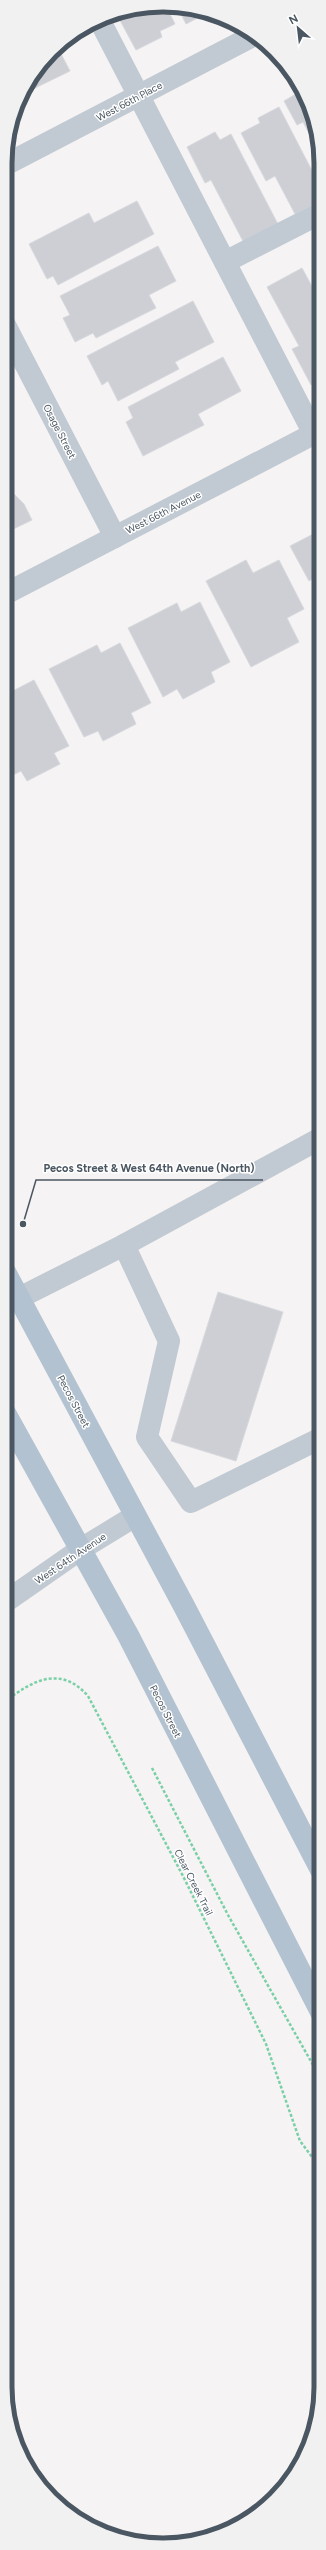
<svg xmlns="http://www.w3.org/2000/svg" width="326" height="2550" font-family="Figtree,sans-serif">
	<rect width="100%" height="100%" fill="#f5f3f3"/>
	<!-- building -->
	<g fill="#cdcfd5" stroke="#d7d9de">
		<polygon points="166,6 175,24 160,31 162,37 136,50 116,13"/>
		<polygon points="177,6 205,14 186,24"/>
		<polygon points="57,46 70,71 31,90 29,85 27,86"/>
		<polygon points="301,91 309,102 321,156 303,122 297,125 284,101"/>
		<polygon points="279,107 321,188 321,201 295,214 275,176 266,181 241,133 260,123 258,118"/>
		<polygon points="215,132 220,140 231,134 280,228 245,245 211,180 205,183 187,147"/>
		<polygon points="137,201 154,234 58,285 53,276 47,279 29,244 89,213 94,223"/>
		<polygon points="158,246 176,281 149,295 156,308 96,338 93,333 75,342 63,318 70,315 60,296"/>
		<polygon points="321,260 321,272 316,262"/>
		<polygon points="302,268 321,303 321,379 311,385 292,349 299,346 267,287"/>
		<polygon points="193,301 214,342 175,362 179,369 118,401 108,381 102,385 87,356"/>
		<polygon points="223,357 241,391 198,414 204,425 143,456 126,422 133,418 128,407"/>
		<polygon points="5,485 24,504 32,520 5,533"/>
		<polygon points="321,530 321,586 316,577 309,581 290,546"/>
		<polygon points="246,560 253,573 279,560 304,609 287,618 299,642 251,667 206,581"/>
		<polygon points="200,602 230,662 211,672 215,682 183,699 177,689 163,697 128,628 177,603 181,612"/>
		<polygon points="120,643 151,703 131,713 136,724 103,741 98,731 84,737 49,669 97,645 101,653"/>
		<polygon points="34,680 69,746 54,753 60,764 27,781 21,771 5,779 5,695"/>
		<polygon points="218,1292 283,1312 236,1461 171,1441"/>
	</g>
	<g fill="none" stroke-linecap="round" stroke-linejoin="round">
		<!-- path -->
		<g stroke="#7ad0a6" stroke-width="2.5" stroke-dasharray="3 2" stroke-linecap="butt">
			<path d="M5,1702C32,1680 61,1665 88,1696L183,1876L266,2044L300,2141L312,2157L321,2161"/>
			<polyline points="152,1768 228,1915 321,2079"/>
		</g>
		<!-- minor -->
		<g stroke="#c1cad2" stroke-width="22">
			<polyline points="100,21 314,434"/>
			<polyline points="5,165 253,36"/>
			<polyline points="225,262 321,213"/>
			<polyline points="5,325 115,537"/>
			<polyline points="5,594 321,430"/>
			<polyline points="124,1245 321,1138"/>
			<polyline points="19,1298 124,1245 169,1341 147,1437 191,1502 321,1438"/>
			<polyline points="5,1602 81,1549 135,1516"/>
		</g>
		<!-- major -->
		<g stroke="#b3c2d1" stroke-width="22">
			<polyline points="5,1272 184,1606 321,1870"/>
			<polyline points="5,1413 128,1635 321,2012"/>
		</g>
	</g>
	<g text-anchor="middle" stroke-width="3" stroke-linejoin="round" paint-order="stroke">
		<!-- street labels -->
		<g font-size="10" fill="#4a5661" stroke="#fff">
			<text transform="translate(129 101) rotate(-28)" y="4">West 66th Place</text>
			<text transform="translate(60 431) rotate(63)" y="4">Osage Street</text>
			<text transform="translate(163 512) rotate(-27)" y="4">West 66th Avenue</text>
			<text transform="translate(74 1401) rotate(62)" y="4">Pecos Street</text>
			<text transform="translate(70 1558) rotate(-34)" y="4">West 64th Avenue</text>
			<text transform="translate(166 1711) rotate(63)" y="4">Pecos Street</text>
			<text transform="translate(194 1882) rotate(63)" y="4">Clear Creek Trail</text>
		</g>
	</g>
	<!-- crop -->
	<path d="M0 0H326V2550H0ZM163 12H163A151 151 0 0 1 314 163V2387A151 151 0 0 1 163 2538H163A151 151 0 0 1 12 2387V163A151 151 0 0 1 163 12Z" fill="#f1f1f2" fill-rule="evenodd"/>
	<path fill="none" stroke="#4a5661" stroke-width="5" d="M163 12H163A151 151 0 0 1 314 163V2387A151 151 0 0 1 163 2538H163A151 151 0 0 1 12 2387V163A151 151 0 0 1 163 12Z"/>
	<!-- callouts -->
	<path fill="none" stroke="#4a5661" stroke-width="1.5" d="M23 1224L36 1180H263"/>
	<circle fill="#4a5661" stroke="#fff" stroke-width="1.5" cx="23" cy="1224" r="4"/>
	<g font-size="11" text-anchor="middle" font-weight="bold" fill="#4a5661" stroke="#fff" stroke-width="3" stroke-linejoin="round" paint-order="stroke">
		<text x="149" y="1172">Pecos Street &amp; West 64th Avenue (North)</text>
	</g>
	<!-- north arrow -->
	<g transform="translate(298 28) rotate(332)" stroke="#ffffff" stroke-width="3" paint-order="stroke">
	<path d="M0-3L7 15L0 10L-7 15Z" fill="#4a5661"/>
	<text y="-6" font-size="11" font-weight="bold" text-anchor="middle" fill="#4a5661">N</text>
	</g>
</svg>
